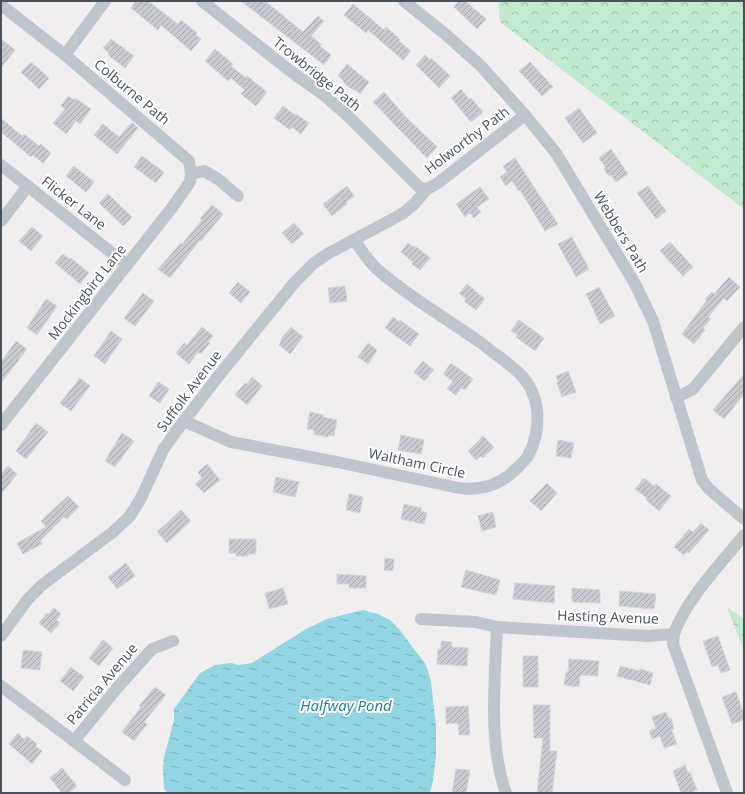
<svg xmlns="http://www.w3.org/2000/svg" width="745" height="794" font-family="'Open Sans',sans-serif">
	<defs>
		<pattern id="park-crowns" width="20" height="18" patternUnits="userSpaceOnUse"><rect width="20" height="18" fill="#c1eacf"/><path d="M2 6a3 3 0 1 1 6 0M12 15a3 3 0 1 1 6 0" fill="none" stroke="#9fc0ab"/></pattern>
		<pattern id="water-ripples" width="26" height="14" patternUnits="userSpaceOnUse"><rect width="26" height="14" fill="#93d5e2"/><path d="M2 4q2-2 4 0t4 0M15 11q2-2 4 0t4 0" fill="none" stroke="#7aafba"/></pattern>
		<pattern id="building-hatch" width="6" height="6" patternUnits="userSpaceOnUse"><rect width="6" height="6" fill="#c9cbd0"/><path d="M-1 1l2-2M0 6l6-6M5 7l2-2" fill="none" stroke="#a5a7ac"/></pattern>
	</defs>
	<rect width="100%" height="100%" fill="#f1eeef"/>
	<!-- park -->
	<g fill="url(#park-crowns)">
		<polygon points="498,1 744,1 744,209 500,22"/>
		<polygon points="727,607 744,619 744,651"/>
	</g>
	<!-- water -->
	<polygon fill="url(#water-ripples)" points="363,610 378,614 390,620 399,629 426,665 431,681 436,727 436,755 433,781 430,793 167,793 164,788 163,770 164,757 174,720 174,709 200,673 215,665 231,663 239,665 252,663 306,629 327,619"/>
	<!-- building -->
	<g fill="url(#building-hatch)" stroke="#d3d5d9">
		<polygon points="136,1 148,1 178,24 181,20 197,33 196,35 201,39 191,51 161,25 158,30 131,8"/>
		<polygon points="241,1 265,1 303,32 318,16 324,21 311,36 321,44 320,46 331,55 324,65"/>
		<polygon points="459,1 465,1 486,19 477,29 454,7"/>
		<polygon points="353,4 384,30 386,27 400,39 399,41 411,51 403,60 368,30 366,33 344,15"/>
		<polygon points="1,39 15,50 1,68"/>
		<polygon points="111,39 134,56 125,68 108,55 109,53 103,48"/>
		<polygon points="215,49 233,64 231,66 246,78 247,76 267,92 256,106 241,94 245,90 231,78 228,81 205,61"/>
		<polygon points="425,55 430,60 431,58 450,76 439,88 416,65"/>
		<polygon points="31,62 49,78 39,89 21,72"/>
		<polygon points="530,62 553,87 542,96 519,71"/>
		<polygon points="347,64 369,82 360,94 354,89 353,90 343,82 344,81 338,76"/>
		<polygon points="461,89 469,99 471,98 483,112 471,122 451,98"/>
		<polygon points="384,92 406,117 437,147 427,158 373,102"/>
		<polygon points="68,96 74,100 75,98 91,109 80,124 76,121 66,134 53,123 65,109 61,106"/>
		<polygon points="283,106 295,115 296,114 309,123 301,134 292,127 290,130 274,118"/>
		<polygon points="579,108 597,133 583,143 565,118"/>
		<polygon points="1,118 22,136 24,134 39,146 41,144 51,153 43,163 33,155 31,157 1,132"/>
		<polygon points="132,122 138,128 117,154 94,135 103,124 119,137"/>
		<polygon points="611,149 628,174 616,182 611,175 609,176 604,169 606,168 599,158"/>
		<polygon points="142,156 164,172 156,183 134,167"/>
		<polygon points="515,158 558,224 545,231 520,190 519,191 512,181 506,186 500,177 507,172 503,166"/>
		<polygon points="74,166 94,182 86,192 66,176"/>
		<polygon points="347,186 354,196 346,202 347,204 332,216 323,204"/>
		<polygon points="648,186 666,211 656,219 637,193"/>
		<polygon points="480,187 489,199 477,207 481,212 474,218 470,213 465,217 456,204"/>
		<polygon points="108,194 132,217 123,226 99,203"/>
		<polygon points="212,205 223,214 201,241 200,240 170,278 158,269 181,243 182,244 202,220 200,219"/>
		<polygon points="294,223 304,234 292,244 282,233"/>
		<polygon points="32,227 43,236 31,251 19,241"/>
		<polygon points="572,237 589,269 576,277 558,244"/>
		<polygon points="670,242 693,267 683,276 660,251"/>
		<polygon points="408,243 413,247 415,246 430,258 420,270 412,264 413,262 401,252"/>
		<polygon points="63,254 69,259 71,258 89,273 80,284 55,263"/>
		<polygon points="729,277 740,287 727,301 724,298 708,317 711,319 703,328 705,330 694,344 682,334 707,300 705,299 712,292 714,294"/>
		<polygon points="238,282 250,292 241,303 229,293"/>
		<polygon points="467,284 485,299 476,310 464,301 466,299 459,293"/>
		<polygon points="345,286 347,301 330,303 328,288"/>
		<polygon points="599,287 615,316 600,324 586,294"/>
		<polygon points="143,293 154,301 135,326 124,318"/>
		<polygon points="46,299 57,306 37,335 27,328"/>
		<polygon points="393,317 399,322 400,320 419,334 410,346 385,328"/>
		<polygon points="519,320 544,338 535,351 516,337 518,335 511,331"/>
		<polygon points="202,327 213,336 208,342 210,343 201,354 198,352 189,364 176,353 184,343 187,345"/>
		<polygon points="291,327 303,337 290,354 279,345 282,340 281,339"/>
		<polygon points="111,331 122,339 105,364 94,356"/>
		<polygon points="16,341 27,349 1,383 1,362"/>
		<polygon points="368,343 377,350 368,364 358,357"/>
		<polygon points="423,361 434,370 424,381 414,372"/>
		<polygon points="451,363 473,379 465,390 461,388 456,395 447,389 453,381 443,374"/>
		<polygon points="568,371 576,392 562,397 557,383 558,382 556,376"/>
		<polygon points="744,374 744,394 724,419 713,410"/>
		<polygon points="252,377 262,386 247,405 235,395 245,383 247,384"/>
		<polygon points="80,378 90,386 71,411 60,403"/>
		<polygon points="158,382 169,389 160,403 149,396"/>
		<polygon points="310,412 323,415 323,417 337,420 334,436 328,435 328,437 313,434 314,430 307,429"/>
		<polygon points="36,423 48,432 26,459 16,451"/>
		<polygon points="122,433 134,441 115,467 105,461"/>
		<polygon points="401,435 424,440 421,454 398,450"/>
		<polygon points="483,436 494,447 483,458 481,456 476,460 468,451"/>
		<polygon points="558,440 574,443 571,458 556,456"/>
		<polygon points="207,464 220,480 204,493 195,484 202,478 198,472"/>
		<polygon points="8,466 17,474 1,494 1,474"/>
		<polygon points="276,477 299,482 295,497 273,492"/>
		<polygon points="644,478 654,486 656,484 671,496 659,511 646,500 647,498 635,489"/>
		<polygon points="547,483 557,493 541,511 530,501"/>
		<polygon points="349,494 363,497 360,513 346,510"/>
		<polygon points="68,496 79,507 67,519 64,517 40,541 42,544 23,554 17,543 46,527 41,521"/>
		<polygon points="404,504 421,508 421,511 427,513 424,524 401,519"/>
		<polygon points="181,510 191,521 167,543 157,532"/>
		<polygon points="493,512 496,527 482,531 478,516"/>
		<polygon points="701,523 709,530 689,553 687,552 684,555 674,547 689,529 693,532"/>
		<polygon points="229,539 256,539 256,554 248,554 248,556 236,556 236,553 229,553"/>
		<polygon points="385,558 394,559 393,571 384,570"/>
		<polygon points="126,563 135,576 117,589 108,577"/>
		<polygon points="466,570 500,580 496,595 461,587"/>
		<polygon points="337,574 366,576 366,588 349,588 349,584 337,584"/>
		<polygon points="515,583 555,586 554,603 513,599"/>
		<polygon points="283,588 288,604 269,609 265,593"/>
		<polygon points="572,588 600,590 600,603 572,602"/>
		<polygon points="620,591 656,594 654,609 619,606"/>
		<polygon points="54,608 61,614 56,620 60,623 51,633 39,623 47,613 49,614"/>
		<polygon points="718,636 730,670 721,673 718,665 712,667 703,641"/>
		<polygon points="103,640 113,648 99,666 89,658"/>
		<polygon points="441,641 452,642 452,647 468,648 467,666 437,664 438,649 441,649"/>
		<polygon points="23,650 42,652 40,670 21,668"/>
		<rect x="523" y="656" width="15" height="31"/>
		<polygon points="569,659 599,661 598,676 580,675 579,687 564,685 566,672 568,672"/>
		<polygon points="620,666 640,671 640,669 653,673 650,685 617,676"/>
		<polygon points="71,667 84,677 73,691 60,681"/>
		<polygon points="155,687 166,695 144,722 147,724 134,741 122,732 141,707 139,706"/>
		<polygon points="736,692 744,715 744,720 732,724 722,697"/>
		<polygon points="533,705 550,705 550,751 557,751 552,793 537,793 543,738 534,738"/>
		<polygon points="468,706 470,735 459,735 458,723 446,724 446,707"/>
		<polygon points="666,712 669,719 671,718 674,729 672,730 677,744 664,748 660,736 652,739 649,731 656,728 652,717"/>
		<polygon points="18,733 24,739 27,736 37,744 35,746 42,751 32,764 9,744"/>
		<polygon points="685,765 688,773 690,772 697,790 690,793 681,793 673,771"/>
		<polygon points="62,768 77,786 69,793 62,793 50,778"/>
		<polygon points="456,769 470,770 466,793 452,793"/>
	</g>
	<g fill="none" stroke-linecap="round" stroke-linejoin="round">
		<!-- street -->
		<g stroke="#bec6cc" stroke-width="12">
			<polyline points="202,1 289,70 324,95 349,117 419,187 427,189"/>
			<polyline points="404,1 444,33 480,65 525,115 556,153 634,282 653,321 702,480 709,489 744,519"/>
			<polyline points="1,5 65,55 189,161 191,174 204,171 218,179 238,196"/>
			<polyline points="65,55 105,1"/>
			<polyline points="1,165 127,265"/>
			<polyline points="1,221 28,186"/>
			<polyline points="676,398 693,389 744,327"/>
			<path d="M184,421L231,442L337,462L459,488C480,491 501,485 516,469C520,465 525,461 528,456C540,433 542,403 526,381C516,367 498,357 485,346C450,320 408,297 377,269C368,261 361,249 354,240"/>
			<polyline points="1,425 171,209 190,182 191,174"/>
			<polyline points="421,619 476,622 497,627 648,636 674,634 673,644 727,793"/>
			<path d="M497,627C495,679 488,744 506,793"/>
			<path d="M674,634C686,599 721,564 744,535"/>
			<polyline points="1,636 28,599 42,585 113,532 130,516 141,498 163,450 177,430 220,374 295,282 314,263 329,253 402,214 413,205 427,189 438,183 525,115"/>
			<polyline points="1,686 74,741 118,687 152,649 173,641"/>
			<polyline points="74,741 125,780"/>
		</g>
	</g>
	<g text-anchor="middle" stroke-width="4" stroke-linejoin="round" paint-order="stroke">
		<!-- street labels -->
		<g font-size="14" fill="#49525a" stroke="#fff">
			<text transform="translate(317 74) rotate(39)" y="5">Trowbridge Path</text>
			<text transform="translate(132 92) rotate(40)" y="5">Colburne Path</text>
			<text transform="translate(467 140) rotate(-37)" y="5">Holworthy Path</text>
			<text transform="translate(74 203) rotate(38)" y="5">Flicker Lane</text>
			<text transform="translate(621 232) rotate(59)" y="5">Webbers Path</text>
			<text transform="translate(87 292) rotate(-52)" y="5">Mockingbird Lane</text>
			<text transform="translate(189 391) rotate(-53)" y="5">Suffolk Avenue</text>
			<text transform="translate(417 463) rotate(12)" y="5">Waltham Circle</text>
			<text transform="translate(608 617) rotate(2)" y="5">Hasting Avenue</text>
			<text transform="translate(102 684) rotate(-50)" y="5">Patricia Avenue</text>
		</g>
		<!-- water labels -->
		<g font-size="15" font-style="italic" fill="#1b7e92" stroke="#fff">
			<text x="346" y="711">Halfway Pond</text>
		</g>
	</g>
	<!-- border -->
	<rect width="745" height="794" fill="none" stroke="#49525a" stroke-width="4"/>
</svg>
